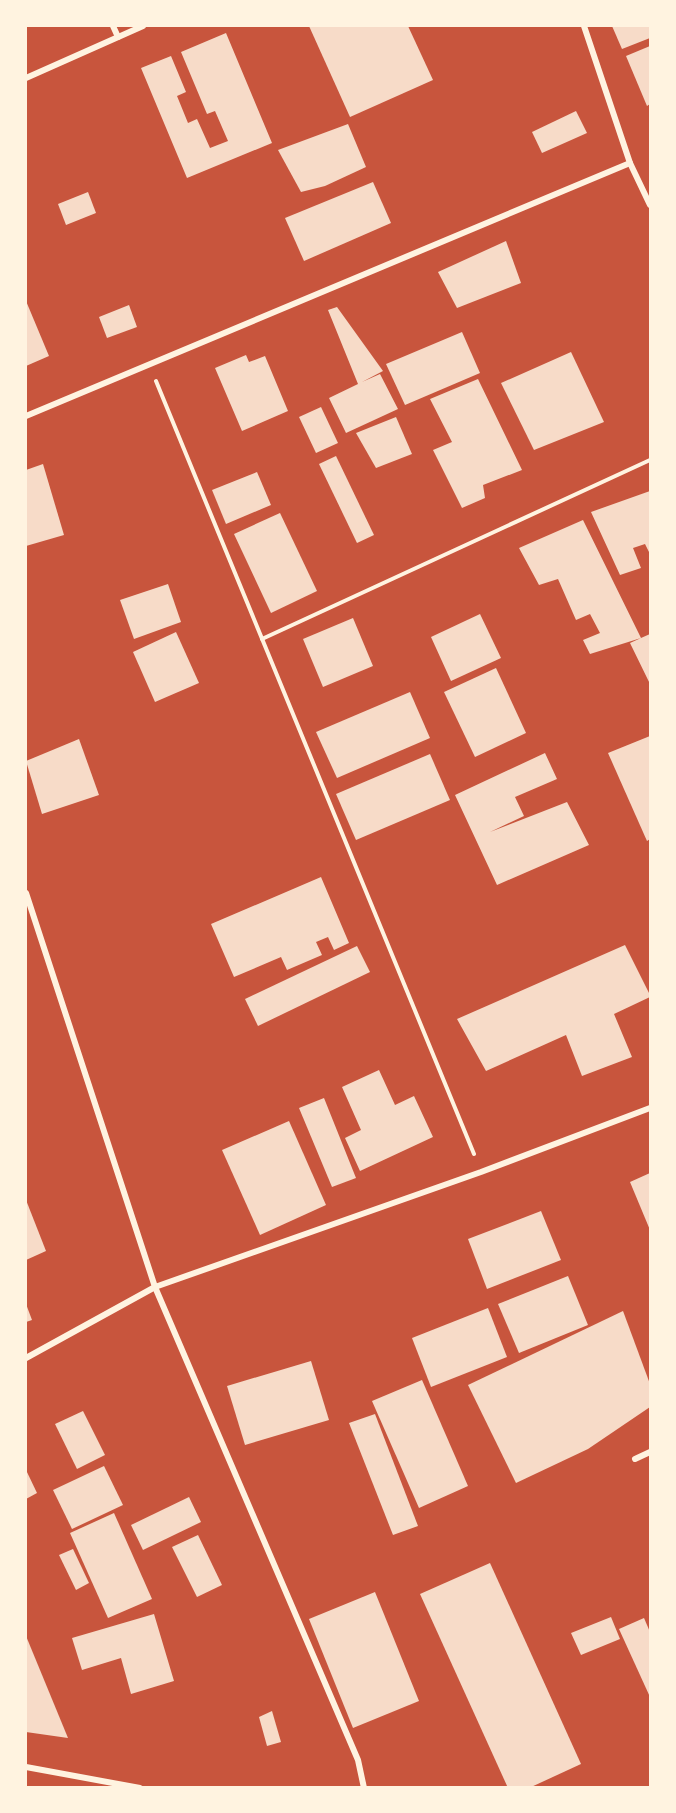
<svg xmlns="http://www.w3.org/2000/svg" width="676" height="1813" font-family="'Titillium Web',sans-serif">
	<rect width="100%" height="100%" fill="#c8553d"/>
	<!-- building -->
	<g fill="#f7dbc8">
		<polygon points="309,26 408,26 433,80 350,117"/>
		<polygon points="612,26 650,26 650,38 622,49"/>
		<polygon points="226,33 272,143 187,178 141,68 171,56 186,92 177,96 188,123 197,119 210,148 228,141 215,111 207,114 181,52"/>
		<polygon points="650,46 650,104 647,106 626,56"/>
		<polygon points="576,111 587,133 542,153 532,132"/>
		<polygon points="348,124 366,167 325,186 301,192 278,150"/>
		<polygon points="373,182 391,223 304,261 285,218"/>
		<polygon points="88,192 96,213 66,225 58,204"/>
		<polygon points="506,241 521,283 457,308 438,272"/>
		<polygon points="26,301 49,356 26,366"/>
		<polygon points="129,305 137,327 107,338 99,317"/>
		<polygon points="337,307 383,371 362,382 380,374 398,409 346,433 329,398 358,384 328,310"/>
		<polygon points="462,332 480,373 405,405 386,364"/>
		<polygon points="571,352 604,422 534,450 501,383"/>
		<polygon points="246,355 249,362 265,356 288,411 242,431 215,368"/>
		<polygon points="478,379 522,470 483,485 485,498 462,508 433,450 452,442 430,399"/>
		<polygon points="321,407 338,443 316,453 299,417"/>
		<polygon points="396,417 412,454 376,468 356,433"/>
		<polygon points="336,456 374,535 357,543 319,464"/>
		<polygon points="43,464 64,535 26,546 26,470"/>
		<polygon points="257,472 271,505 226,524 212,490"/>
		<polygon points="650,491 650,554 645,544 633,548 641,568 620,575 591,512"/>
		<polygon points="280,513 317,591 271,613 234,534"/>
		<polygon points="583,520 641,638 650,634 650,684 630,643 641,638 590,654 583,640 600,633 590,614 576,620 558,579 539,585 519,548"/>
		<polygon points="168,584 181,622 134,639 120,600"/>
		<polygon points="480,614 501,658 451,681 431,637"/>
		<polygon points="353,618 373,666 323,687 303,639"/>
		<polygon points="176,632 199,683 155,702 133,652"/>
		<polygon points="496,668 526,733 475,757 444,692"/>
		<polygon points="410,692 430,738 337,778 316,732"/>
		<polygon points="650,736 650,839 647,841 608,753"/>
		<polygon points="79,739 99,795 42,814 26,761"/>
		<polygon points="545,753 557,779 515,797 524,816 490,832 567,802 589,845 497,885 455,795"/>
		<polygon points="430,754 450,800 356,840 336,794"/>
		<polygon points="321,877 349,943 334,950 328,937 316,942 322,955 287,970 281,957 234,977 211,924"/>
		<polygon points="625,945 650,995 650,997 614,1014 632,1057 582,1076 566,1035 486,1071 457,1019"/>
		<polygon points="357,946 370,972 258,1026 245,999"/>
		<polygon points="379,1070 395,1105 414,1096 433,1137 360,1171 345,1138 361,1130 342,1087"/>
		<polygon points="324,1098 356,1178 332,1187 299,1108"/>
		<polygon points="289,1121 326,1205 260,1235 222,1150"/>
		<polygon points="650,1173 650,1230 630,1182"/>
		<polygon points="26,1200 46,1251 26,1260"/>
		<polygon points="541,1211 561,1260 487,1289 468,1239"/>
		<polygon points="568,1276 588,1325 519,1353 498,1304"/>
		<polygon points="26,1304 32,1320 26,1322"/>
		<polygon points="488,1308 507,1357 431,1387 412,1338"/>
		<polygon points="623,1311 650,1384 650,1407 588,1449 516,1483 468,1385"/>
		<polygon points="311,1361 329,1420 245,1445 227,1386"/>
		<polygon points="422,1380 468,1486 419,1508 372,1401"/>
		<polygon points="83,1411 105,1455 77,1469 55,1424"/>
		<polygon points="375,1414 418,1526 393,1535 349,1423"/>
		<polygon points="104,1466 123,1505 72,1529 53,1490"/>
		<polygon points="26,1470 37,1493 26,1499"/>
		<polygon points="189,1497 201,1522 143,1550 131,1525"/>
		<polygon points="114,1513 152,1599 108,1618 70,1533"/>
		<polygon points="198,1535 222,1585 197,1597 172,1547"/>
		<polygon points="73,1549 89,1583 76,1590 59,1555"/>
		<polygon points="490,1563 581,1764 529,1788 508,1788 420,1594"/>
		<polygon points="375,1592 419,1701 353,1728 309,1619"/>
		<polygon points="154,1614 174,1681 131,1694 121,1658 82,1670 72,1638"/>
		<polygon points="611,1617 620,1639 581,1655 571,1633"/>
		<polygon points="644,1618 650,1632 650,1697 619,1629"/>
		<polygon points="26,1636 68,1738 26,1732"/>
		<polygon points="272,1711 281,1742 267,1746 259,1717"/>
	</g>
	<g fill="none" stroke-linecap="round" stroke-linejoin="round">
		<!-- path -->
		<g stroke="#fff3e0" stroke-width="4">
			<polyline points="156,381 474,1154"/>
			<polyline points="262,639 650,460"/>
		</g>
		<!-- minor -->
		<g stroke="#fff3e0" stroke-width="6">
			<polyline points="113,26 118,37"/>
			<polyline points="584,26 630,163 650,205"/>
			<polyline points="26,78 143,26"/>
			<polyline points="26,416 630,163"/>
			<polyline points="26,893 155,1287 358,1760 364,1788"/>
			<polyline points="26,1358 155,1287 481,1172 650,1108"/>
			<polyline points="635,1459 650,1452"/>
			<polyline points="26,1767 140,1788"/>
		</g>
	</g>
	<!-- border -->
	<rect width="676" height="1813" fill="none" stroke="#fff3e0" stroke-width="54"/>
</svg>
